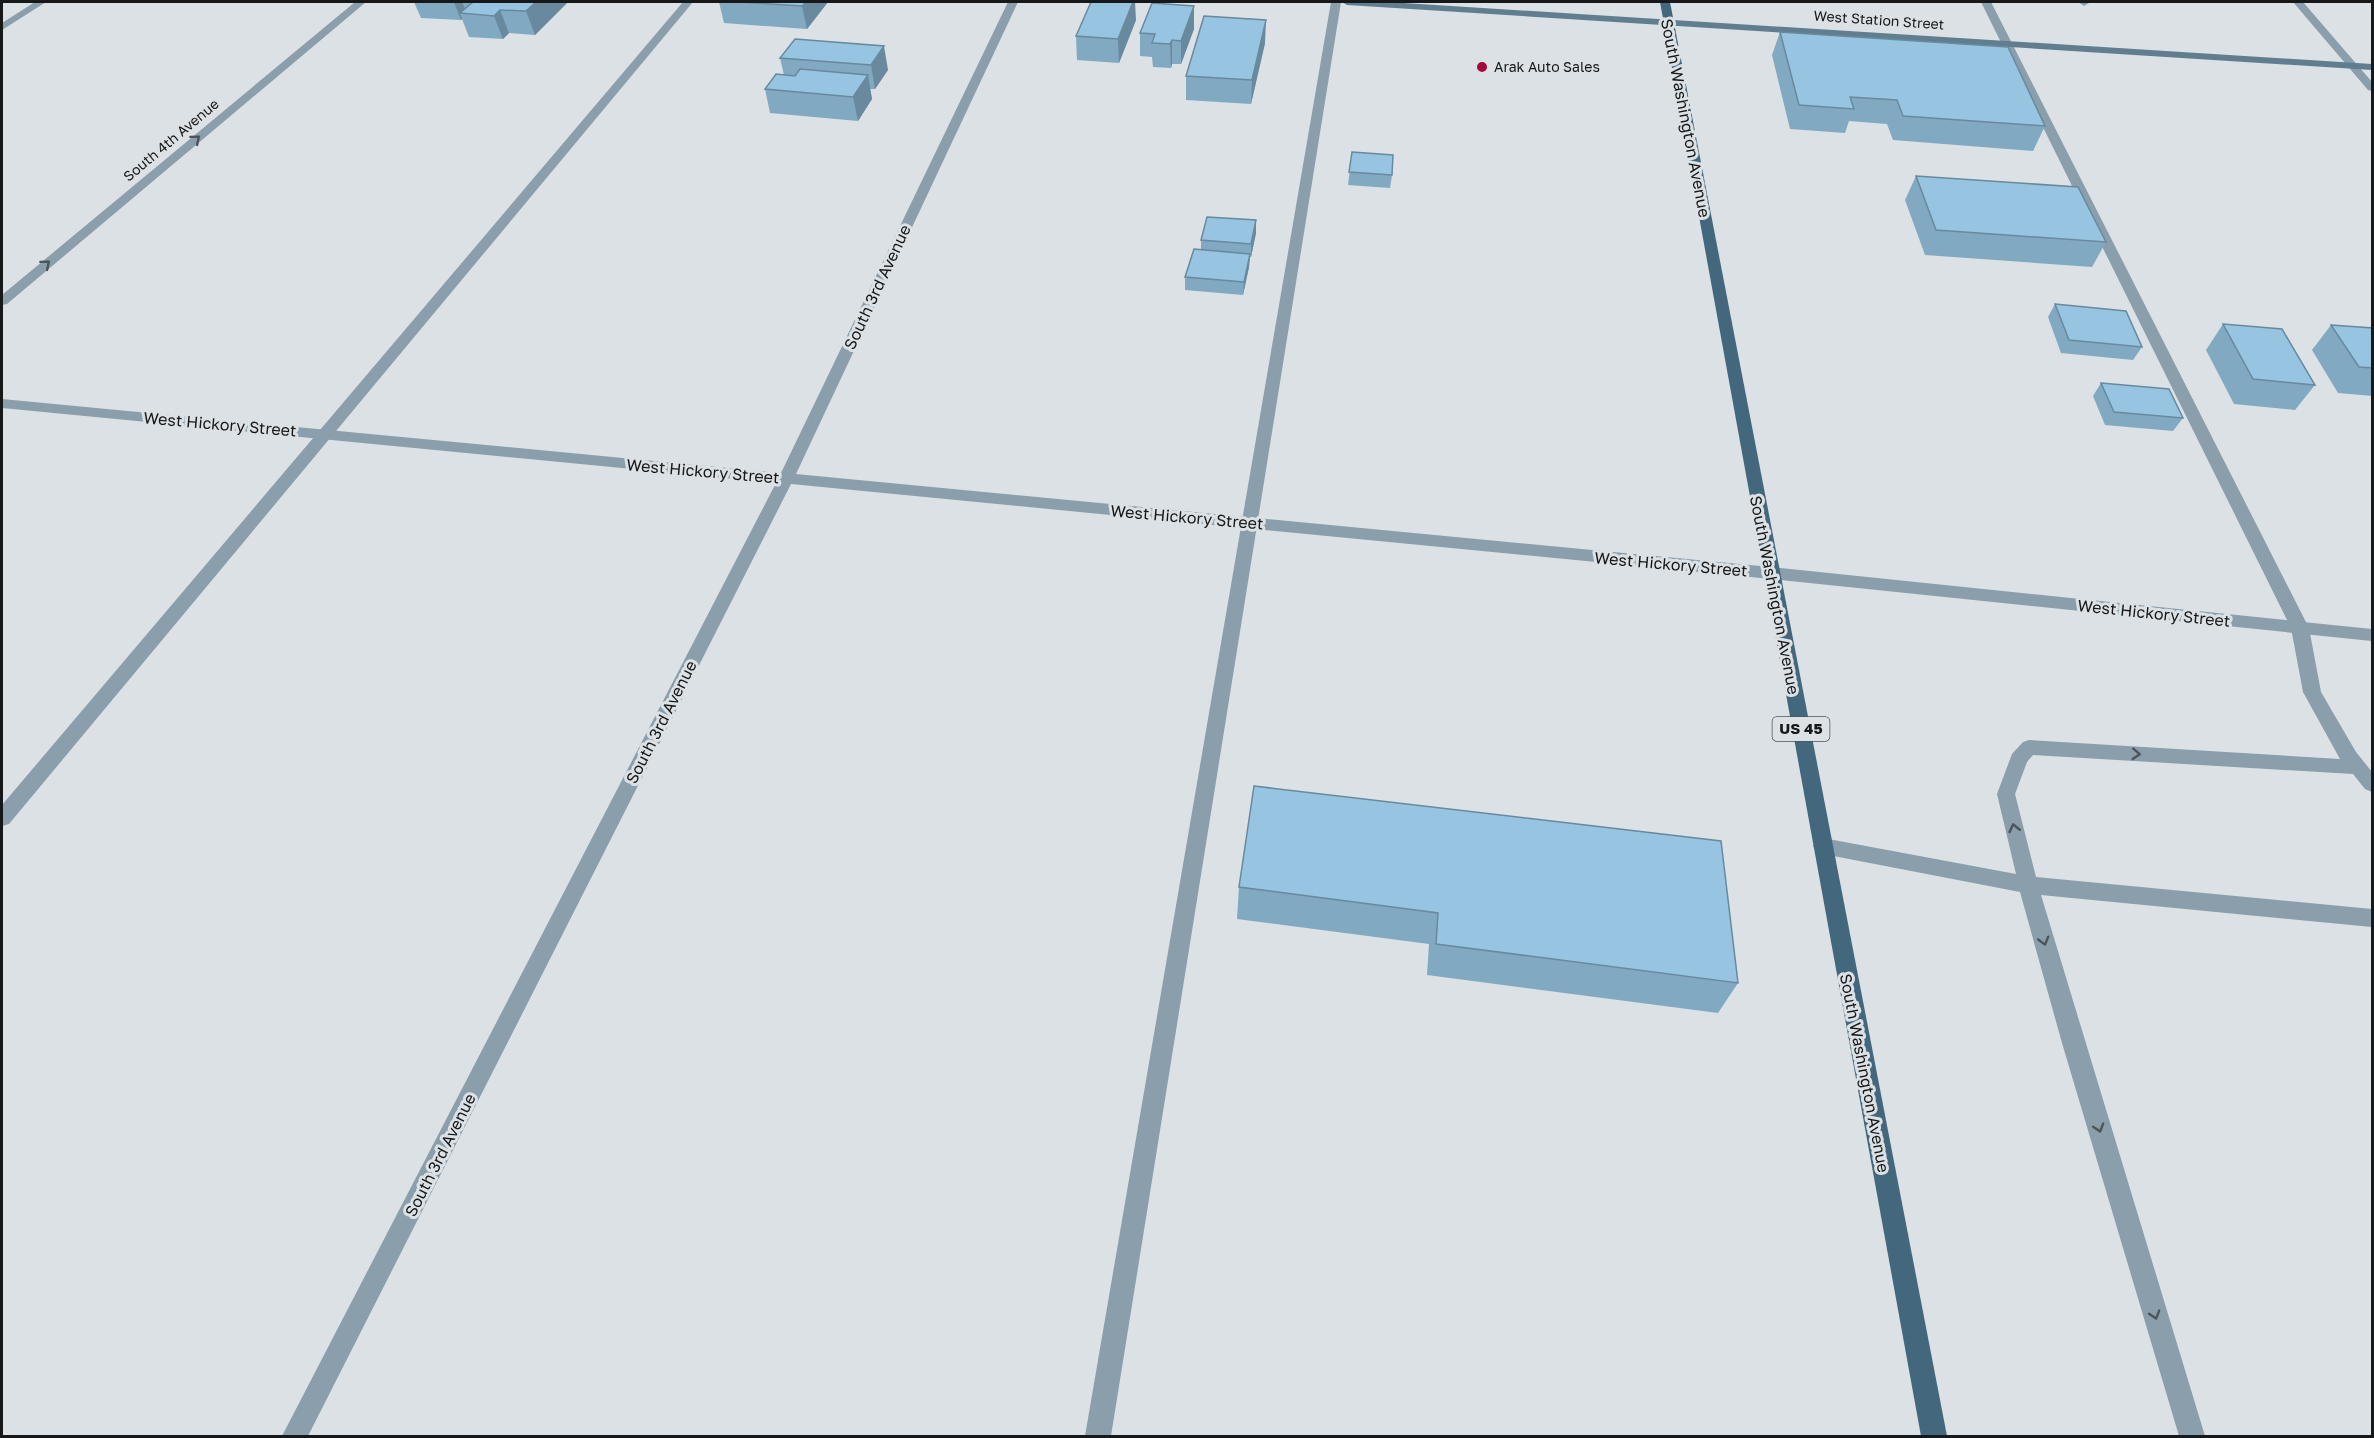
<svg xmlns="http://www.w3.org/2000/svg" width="2374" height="1438" font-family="'Golos Text',sans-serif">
	<rect width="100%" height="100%" fill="#dbe1e5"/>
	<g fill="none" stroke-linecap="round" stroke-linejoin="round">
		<!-- lane -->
		<g fill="#8b9eab" fill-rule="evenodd">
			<polygon points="35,2 46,2 2,30 2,23"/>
			<polygon points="683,2 693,2 9,824 2,826 2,805"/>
			<polygon points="1331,2 1341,2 1111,1436 1085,1436"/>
			<polygon points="1981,2 1991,2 2309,628 2321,692 2356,752 2372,772 2372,792 2365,789 2353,774 2033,755 2027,762 2015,794 2036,877 2372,909 2372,927 2041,895 2205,1436 2179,1436 2062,1043 2020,892 1823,854 1816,852 1813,846 1816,840 1823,838 2016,874 1997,794 2012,754 2023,742 2029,740 2340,759 2303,692 2291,628"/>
			<polygon points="2078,2 2088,2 2089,3 2084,6"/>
		</g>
		<!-- street -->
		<g fill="#8b9eab" fill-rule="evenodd">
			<polygon points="355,2 366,2 7,304 2,305 2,295"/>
			<polygon points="1008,2 1018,2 796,474 1771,567 2372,629 2372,641 1771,579 791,484 308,1436 282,1436 776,483 2,408 2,399 781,473"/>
			<polygon points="2293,2 2303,2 2372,82 2372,91 2368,90"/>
		</g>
		<!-- secondary -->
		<polygon fill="#617e90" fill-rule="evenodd" points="1342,2 1388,2 2372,64 2372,70 1347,5"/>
		<!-- primary -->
		<polygon fill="#43677d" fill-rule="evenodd" points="1660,2 1670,2 1947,1436 1921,1436"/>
	</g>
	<!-- wall -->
	<g fill="#81a9c2">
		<polygon points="414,2 568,2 535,35 509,33 503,39 469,37 462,19 461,20 421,18"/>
		<polygon points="719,2 828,2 807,29 724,23"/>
		<polygon points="1136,20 1119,63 1077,60 1076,36"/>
		<polygon points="1194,29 1181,64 1172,64 1171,68 1153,67 1152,57 1140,56 1140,33"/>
		<polygon points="1780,32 2045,126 2033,151 1893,140 1887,124 1849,121 1845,133 1790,129 1772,55"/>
		<polygon points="795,39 888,70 875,89 870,89 872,99 858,121 770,113 765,89 784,75 780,58"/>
		<polygon points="1265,43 1251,104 1186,100 1186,76"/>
		<polygon points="1352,152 1392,175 1390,188 1348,185"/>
		<polygon points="1916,176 2106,242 2092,267 1925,255 1905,200"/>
		<polygon points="1256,220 1256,233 1251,257 1250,257 1249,267 1243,295 1185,290 1185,277 1201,250 1201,240"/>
		<polygon points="2055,304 2142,347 2133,360 2061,353 2048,317"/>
		<polygon points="2223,324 2315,385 2295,410 2234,404 2206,350"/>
		<polygon points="2331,325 2373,328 2373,396 2338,393 2312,350"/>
		<polygon points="2101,383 2183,418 2173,431 2105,425 2093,396"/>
		<polygon points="1254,786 1738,983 1718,1013 1427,975 1429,944 1237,919 1239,887"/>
	</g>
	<!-- shaded-wall -->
	<g fill="#69899e">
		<polygon points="454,2 462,2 467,14 460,13 462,19 461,20"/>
		<polygon points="536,2 568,2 535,35 526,11"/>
		<polygon points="806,2 828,2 807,29 802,6"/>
		<polygon points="1133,2 1135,2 1136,20 1119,63 1118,39"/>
		<polygon points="1194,6 1194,29 1181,64 1181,41"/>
		<polygon points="500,10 509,33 503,39 494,16"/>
		<polygon points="1266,20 1265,43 1251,104 1252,80"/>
		<polygon points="1172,40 1172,64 1171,68 1170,44"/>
		<polygon points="884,46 888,70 875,89 871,65"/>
		<polygon points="868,75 872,99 858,121 853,97"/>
		<polygon points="1256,220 1256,233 1251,257 1251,244"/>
		<polygon points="1250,254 1249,267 1243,295 1244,282"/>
	</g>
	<!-- building -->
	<g fill="#96c4e1" stroke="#69899e" stroke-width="1.5">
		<polygon points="473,2 536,2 526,11 500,10 494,16 460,13"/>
		<polygon points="739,2 806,2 802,6"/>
		<polygon points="1091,2 1133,2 1118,39 1076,36"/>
		<polygon points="1152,3 1194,6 1181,41 1172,40 1170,44 1152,43 1155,34 1140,33"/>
		<polygon points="1204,16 1266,20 1252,80 1186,76"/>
		<polygon points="1780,32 2008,47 2045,126 1903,116 1897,100 1850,97 1854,109 1799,105"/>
		<polygon points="795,39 884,46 871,65 780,58"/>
		<polygon points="800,69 868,75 853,97 765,89 776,74 795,76"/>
		<polygon points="1352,152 1393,155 1392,175 1349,172"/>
		<polygon points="1916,176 2078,187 2106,242 1936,230"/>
		<polygon points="1207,217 1256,220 1251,244 1201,240"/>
		<polygon points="1194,249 1250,254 1244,282 1185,277"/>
		<polygon points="2055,304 2126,311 2142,347 2069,340"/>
		<polygon points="2223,324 2282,329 2315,385 2253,379"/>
		<polygon points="2331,325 2373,328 2373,368 2359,367"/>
		<polygon points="2101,383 2169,389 2183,418 2114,412"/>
		<polygon points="1254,786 1721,841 1738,983 1436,944 1438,913 1239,887"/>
	</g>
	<!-- one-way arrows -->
	<defs><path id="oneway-chevron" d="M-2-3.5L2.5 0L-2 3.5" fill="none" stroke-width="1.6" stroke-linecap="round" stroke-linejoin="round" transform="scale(1.5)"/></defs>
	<g stroke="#4b545b">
		<use href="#oneway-chevron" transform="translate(196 139) rotate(-40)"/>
		<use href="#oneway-chevron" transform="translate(46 264) rotate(-40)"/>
		<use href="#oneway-chevron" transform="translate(2136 754) rotate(3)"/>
		<use href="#oneway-chevron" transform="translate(2014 828) rotate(-103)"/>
		<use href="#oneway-chevron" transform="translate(2044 941) rotate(74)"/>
		<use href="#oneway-chevron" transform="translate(2099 1128) rotate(73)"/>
		<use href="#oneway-chevron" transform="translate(2155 1315) rotate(73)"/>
	</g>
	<!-- markers -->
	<circle fill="#a4093b" stroke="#dbe1e5" stroke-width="2" cx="1482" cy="67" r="6"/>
	<g text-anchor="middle" stroke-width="6" stroke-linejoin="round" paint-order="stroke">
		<!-- far-street labels -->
		<g font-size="14" fill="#161819" stroke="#dbe1e5">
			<text transform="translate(1879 20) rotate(4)" y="5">West Station Street</text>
			<text transform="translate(171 140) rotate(-40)" y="5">South 4th Avenue</text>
		</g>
		<!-- far-poi labels -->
		<g font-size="14" fill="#161819" stroke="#dbe1e5" text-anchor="start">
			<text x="1494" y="72">Arak Auto Sales</text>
		</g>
		<!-- shield labels -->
		<rect fill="#dbe1e5" stroke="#515456" stroke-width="1.5" x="1772.5" y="717" width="57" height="24" rx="4.5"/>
		<g font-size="15" font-weight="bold" fill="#161819">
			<text x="1801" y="734">US 45</text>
		</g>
		<!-- street labels -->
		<g font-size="16" fill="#161819" stroke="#dbe1e5">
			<text transform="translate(1686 118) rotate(79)" y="6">South Washington Avenue</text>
			<text transform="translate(877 287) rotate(-65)" y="6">South 3rd Avenue</text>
			<text transform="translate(220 424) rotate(5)" y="6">West Hickory Street</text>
			<text transform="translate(703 471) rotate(5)" y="6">West Hickory Street</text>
			<text transform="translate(1187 517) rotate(5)" y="6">West Hickory Street</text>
			<text transform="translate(1671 564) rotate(5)" y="6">West Hickory Street</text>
			<text transform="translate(1775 595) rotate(79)" y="6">South Washington Avenue</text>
			<text transform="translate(2154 613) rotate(6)" y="6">West Hickory Street</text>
			<text transform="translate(661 722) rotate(-63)" y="6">South 3rd Avenue</text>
			<text transform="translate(1865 1073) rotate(79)" y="6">South Washington Avenue</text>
			<text transform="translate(440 1155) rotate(-63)" y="6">South 3rd Avenue</text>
		</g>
	</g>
	<!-- border -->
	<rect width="2374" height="1438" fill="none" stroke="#161819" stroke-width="6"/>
</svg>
